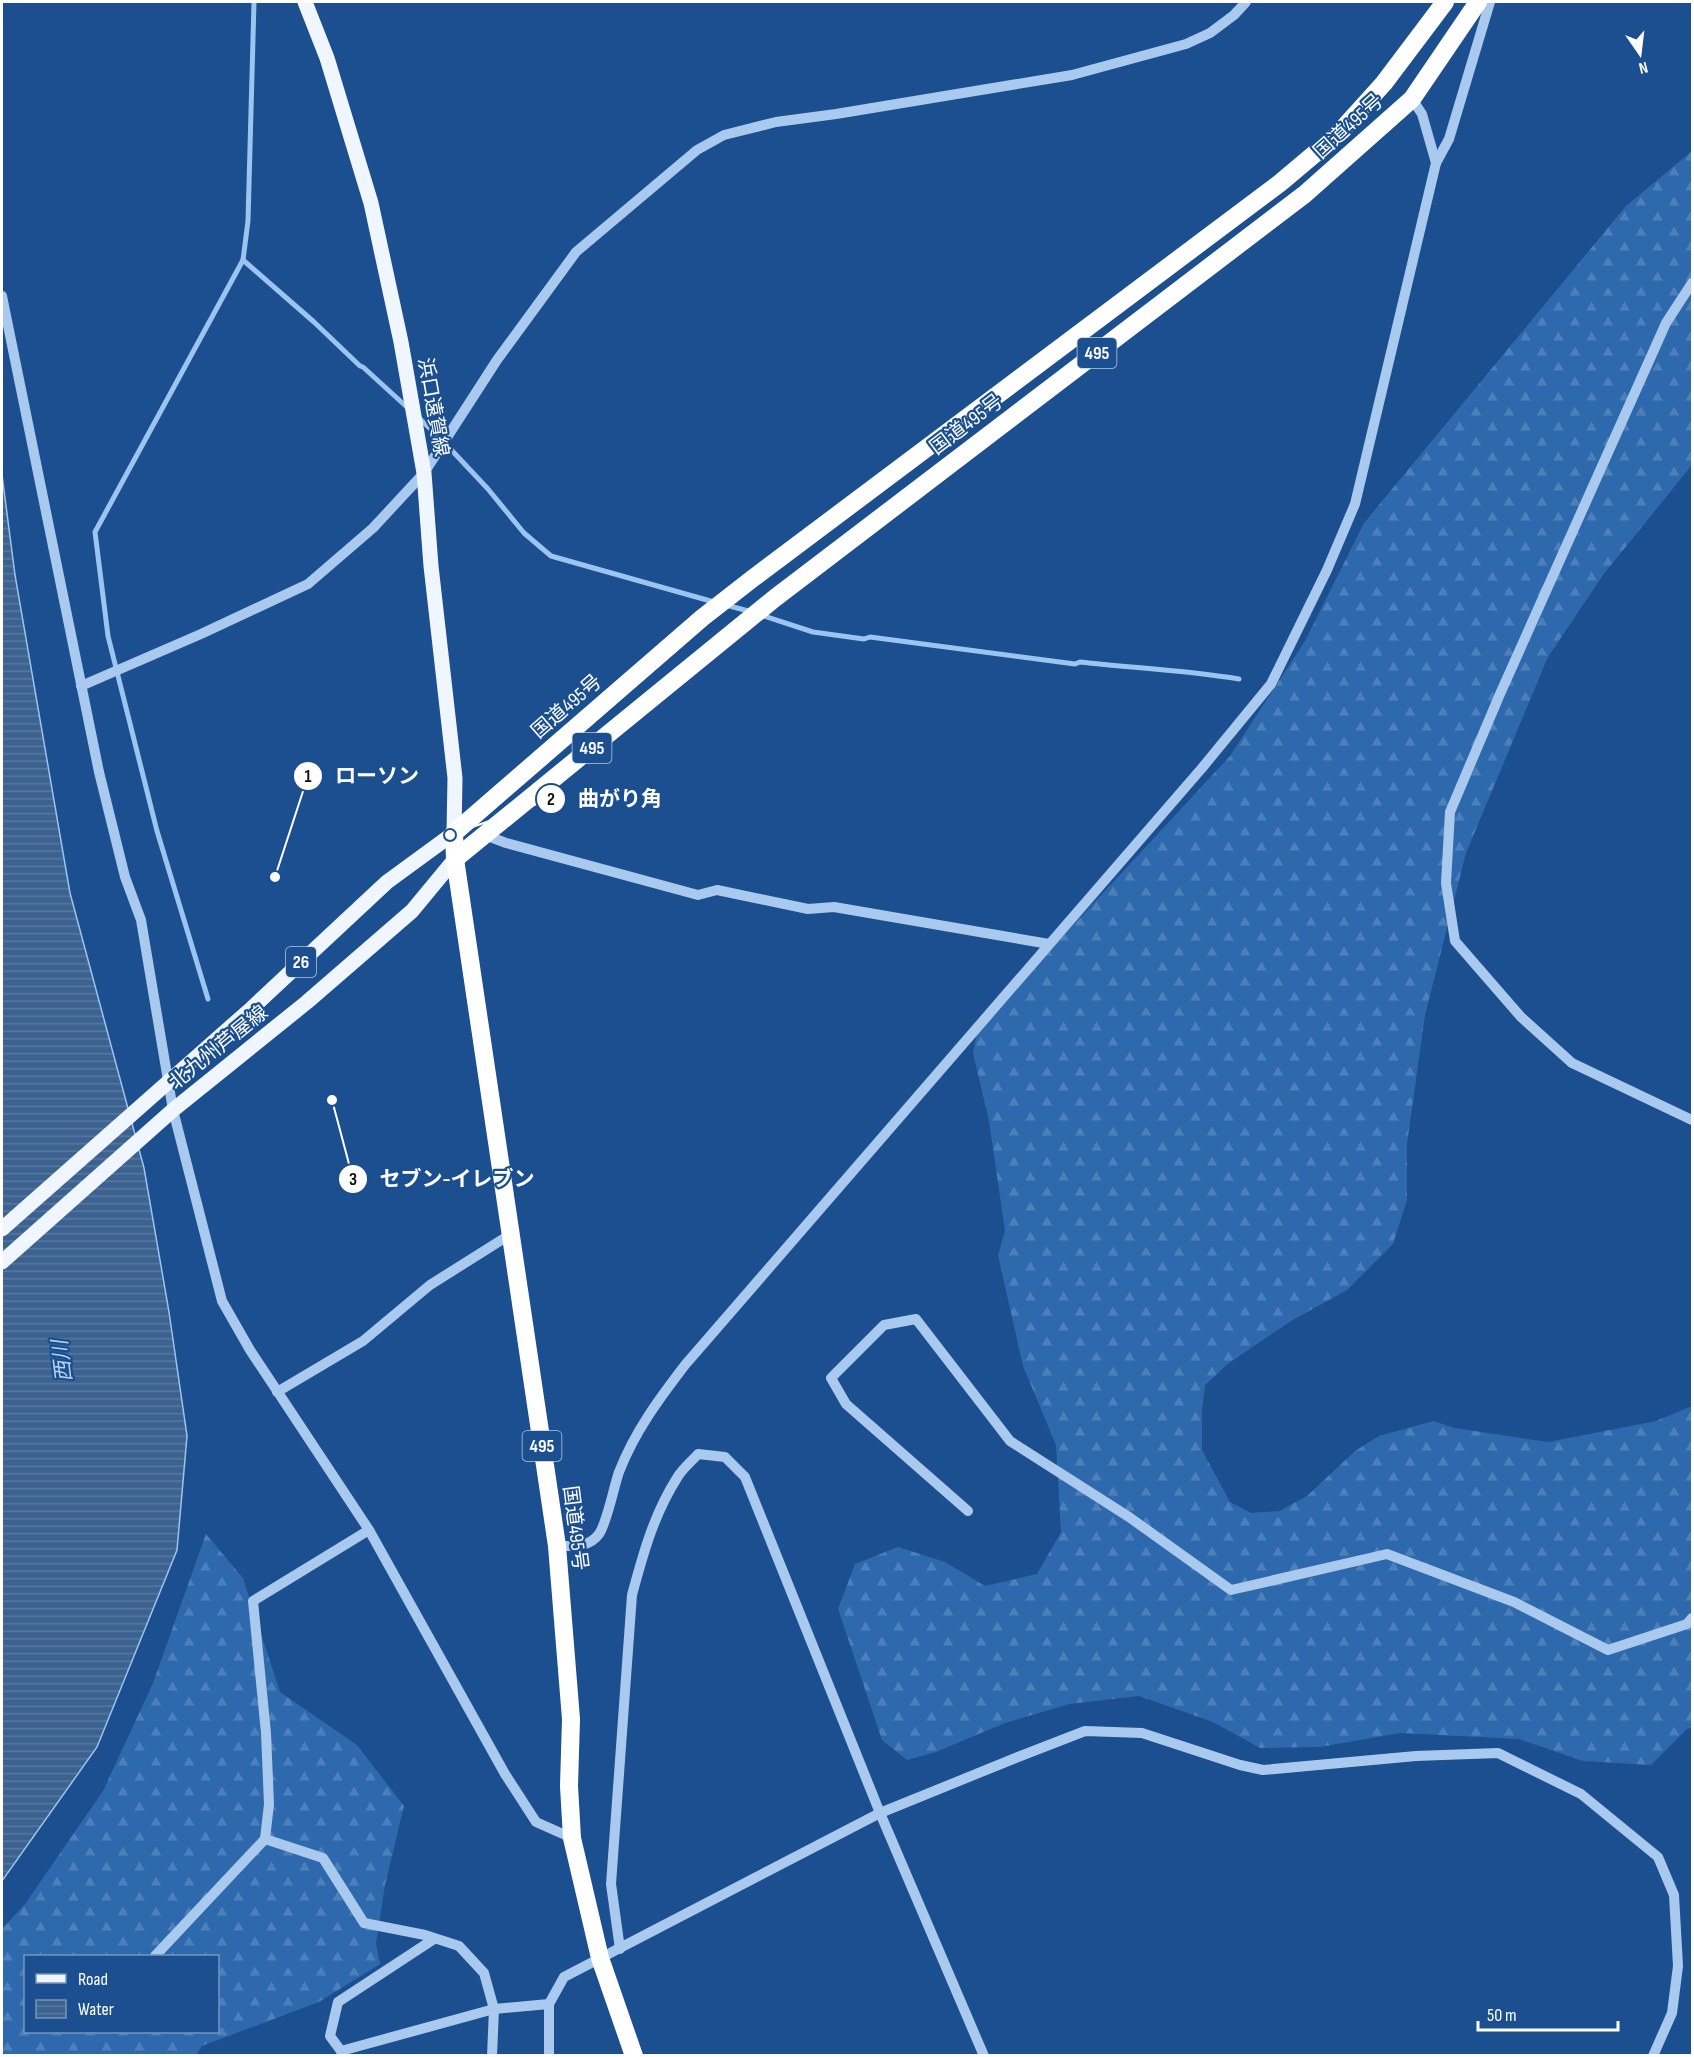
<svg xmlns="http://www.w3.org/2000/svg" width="1694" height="2057" font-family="'Sofia Sans Condensed','Noto Sans JP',sans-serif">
	<defs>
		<pattern id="forest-firs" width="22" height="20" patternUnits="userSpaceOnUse" patternTransform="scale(1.5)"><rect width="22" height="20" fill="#2e69ad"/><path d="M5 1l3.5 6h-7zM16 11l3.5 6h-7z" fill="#4d80b9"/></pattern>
		<pattern id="water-rules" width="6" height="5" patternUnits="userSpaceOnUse" patternTransform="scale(1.5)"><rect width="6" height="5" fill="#3c6290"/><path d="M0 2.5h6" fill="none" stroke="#597aa1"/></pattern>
	</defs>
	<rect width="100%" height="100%" fill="#1b4f8f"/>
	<!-- forest -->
	<g fill="url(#forest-firs)" fill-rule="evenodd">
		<polygon points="1692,151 1692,465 1603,575 1548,657 1466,853 1425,1015 1407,1144 1407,1200 1393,1244 1347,1290 1291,1321 1229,1363 1205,1385 1202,1410 1202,1450 1230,1502 1251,1513 1279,1511 1307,1496 1355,1451 1379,1436 1433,1421 1455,1428 1548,1442 1656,1421 1692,1406 1692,1727 1687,1729 1651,1765 1583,1761 1519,1739 1400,1733 1320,1747 1260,1748 1213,1722 1139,1696 1069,1704 1005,1723 936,1752 907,1760 882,1740 838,1609 855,1564 898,1547 945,1562 985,1586 1037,1574 1061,1532 1056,1445 1023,1366 998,1255 1005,1231 989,1121 973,1053 978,1028 1230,756 1305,641 1364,523 1626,206"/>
		<path d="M206,1534L243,1578L280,1692L357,1745L404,1806L385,1885L376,1944L380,1964L319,2002L202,2046L196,2055H2V1929L25,1904L103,1791L153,1683ZM26,1956H218V2032H26Z"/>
	</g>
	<!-- water -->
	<polygon fill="url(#water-rules)" stroke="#9cc4f0" stroke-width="1.5" points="2,475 15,575 70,893 144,1168 169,1312 187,1436 177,1550 97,1747 2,1881"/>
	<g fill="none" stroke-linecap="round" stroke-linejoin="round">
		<!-- stream -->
		<g stroke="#9cc4f0" stroke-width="5">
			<polyline points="243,260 314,322 360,366 363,367 409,409"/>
			<polyline points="418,417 443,441 488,489 524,533 551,556 714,602"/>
			<polyline points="726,605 752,612"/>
			<path d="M761,615L813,632L864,639L870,637L1075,664L1080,662C1133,668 1186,670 1239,679"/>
			<polyline points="208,999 157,831 108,636 95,532 243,260 248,221 254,2"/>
		</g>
		<!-- minor -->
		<g stroke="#a9c9ee" stroke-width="10">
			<polyline points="1436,163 1449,139 1490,2"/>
			<polyline points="1692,283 1666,323 1500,694 1450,812 1446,883 1455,941 1521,1017 1572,1063 1692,1120"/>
			<polyline points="2,296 99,772 125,877 141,920 173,1110 222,1301 250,1350 369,1530 505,1774 536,1822 572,1838"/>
			<polyline points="81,686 201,634 308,584 373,528 424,473 497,360 576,252 697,150 724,135 776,122 836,114 1072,75 1186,44 1210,33 1234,15 1246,2"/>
			<polyline points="485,835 506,843 698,895 717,890 808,909 834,907 1049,944"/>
			<polyline points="277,1392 363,1341 430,1285 511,1234"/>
			<polyline points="968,1511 846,1404 831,1378 884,1325 916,1319 1010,1441 1129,1517 1231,1590 1387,1554 1514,1602 1608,1650 1687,1624 1692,1618"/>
			<path d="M557,1546C572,1546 589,1548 599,1534C607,1523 614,1486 619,1472C635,1431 659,1399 685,1365L1202,768L1271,684L1327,570L1355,504L1436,163L1422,114L1412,99"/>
			<polyline points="265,1839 323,1858 364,1923 425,1935 459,1946 484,1973 494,2009 492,2056"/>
			<path d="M620,1949L611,1884L632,1595C643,1554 654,1514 677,1478C682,1469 691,1462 698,1454L725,1457L745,1477L880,1813L984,2056"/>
			<polyline points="155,1956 265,1839 269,1804 266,1733 253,1601 369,1530"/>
			<polyline points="341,2051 494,2009 549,2004"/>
			<polyline points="342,2055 341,2051 330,2036 338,2002 434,1939"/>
			<polyline points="549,2056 549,2004 564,1977 880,1813 1018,1757 1085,1731 1142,1733 1240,1765 1263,1770 1416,1756 1498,1753 1581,1794 1658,1857 1674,1895 1678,1966 1672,2013 1653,2056"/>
		</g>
		<!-- major -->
		<g stroke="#f0f6ff" stroke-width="15">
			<polyline points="2,1229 252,1008 387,882 454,833 455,778 431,566 424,473 401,342 371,203 327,58 305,2"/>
			<polyline points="2,1262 173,1110 307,1002 412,911 455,859"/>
		</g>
		<!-- highway -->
		<g stroke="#fff" stroke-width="18">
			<polyline points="455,859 775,598 1305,194 1412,99 1478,2"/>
			<polyline points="634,2056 600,1958 572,1838 569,1786 571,1719 557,1546 455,859 454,833 702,618 752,579 1280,183 1337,135 1384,83 1445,2"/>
		</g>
	</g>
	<g text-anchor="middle" stroke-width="4.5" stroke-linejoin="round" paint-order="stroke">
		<!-- shield labels -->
		<g fill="#1b4f8f" stroke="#bbcadd" stroke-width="1.5">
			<rect x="1077.5" y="338" width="39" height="30" rx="4.5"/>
			<rect x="572.5" y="733" width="39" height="30" rx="4.5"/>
			<rect x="286" y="947" width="30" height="30" rx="4.5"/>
			<rect x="522.5" y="1431" width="39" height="30" rx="4.5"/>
		</g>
		<g font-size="18" font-weight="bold" fill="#fff">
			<text x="1097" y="359">495</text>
			<text x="592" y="754">495</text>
			<text x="301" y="968">26</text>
			<text x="542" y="1452">495</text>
		</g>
		<!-- street labels -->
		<g font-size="20" fill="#fff" stroke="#1b4f8f">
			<text transform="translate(1348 126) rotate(-42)" y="7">国道495号</text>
			<text transform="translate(434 407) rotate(80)" y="7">浜口遠賀線</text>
			<text transform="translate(966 424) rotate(-37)" y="7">国道495号</text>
			<text transform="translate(566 706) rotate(-41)" y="7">国道495号</text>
			<text transform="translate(218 1047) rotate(-39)" y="7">北九州芦屋線</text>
			<text transform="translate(576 1528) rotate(83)" y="7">国道495号</text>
		</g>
		<!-- water labels -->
		<g font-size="21" font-style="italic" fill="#b5d3f5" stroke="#1b4f8f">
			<text transform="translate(62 1361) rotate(-97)" y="7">西川</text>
		</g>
	</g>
	<!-- callouts -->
	<path fill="none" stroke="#fff" stroke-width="2" d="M275 877L308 776M450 835L551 799M332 1100L353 1179"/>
	<g fill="#fff" stroke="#1b4f8f" stroke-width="2">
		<circle cx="275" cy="877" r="6"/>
		<circle cx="450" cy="835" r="6"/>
		<circle cx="332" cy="1100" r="6"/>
		<circle cx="308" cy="776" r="15"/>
		<circle cx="551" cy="799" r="15"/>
		<circle cx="353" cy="1179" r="15"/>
	</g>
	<g font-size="18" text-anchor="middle" font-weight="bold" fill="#111">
		<text x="308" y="782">1</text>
		<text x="551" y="805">2</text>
		<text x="353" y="1185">3</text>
	</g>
	<g font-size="21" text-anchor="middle" font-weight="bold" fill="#fff" stroke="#1b4f8f" stroke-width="4.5" stroke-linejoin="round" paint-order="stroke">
		<text x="377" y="783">ローソン</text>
		<text x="620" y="806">曲がり角</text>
		<text x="457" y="1186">セブン-イレブン</text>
	</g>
	<!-- border -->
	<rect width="1694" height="2057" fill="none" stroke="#ffffff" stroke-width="6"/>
	<!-- legend -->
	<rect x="24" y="1955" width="195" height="78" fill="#1b4f8f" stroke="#7695bc" stroke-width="1.5"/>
	<rect x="36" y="1974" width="30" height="9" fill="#f0f6ff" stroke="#7695bc" stroke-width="1.5"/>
	<text x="78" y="1985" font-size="18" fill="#ffffff">Road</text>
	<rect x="36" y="2000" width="30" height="18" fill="url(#water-rules)" stroke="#7695bc" stroke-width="1.5"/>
	<text x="78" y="2015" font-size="18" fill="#ffffff">Water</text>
	<!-- north arrow -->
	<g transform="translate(1640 54) rotate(166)" stroke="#1b4f8f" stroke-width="4.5" paint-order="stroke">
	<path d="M0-4.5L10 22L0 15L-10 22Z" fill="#ffffff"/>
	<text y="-9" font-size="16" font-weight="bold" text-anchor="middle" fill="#ffffff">N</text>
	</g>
	<!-- scale -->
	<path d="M1478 2021v9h140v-9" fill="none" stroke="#ffffff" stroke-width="3"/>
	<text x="1487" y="2021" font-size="18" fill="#ffffff" stroke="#1b4f8f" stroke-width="4.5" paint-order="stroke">50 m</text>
</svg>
